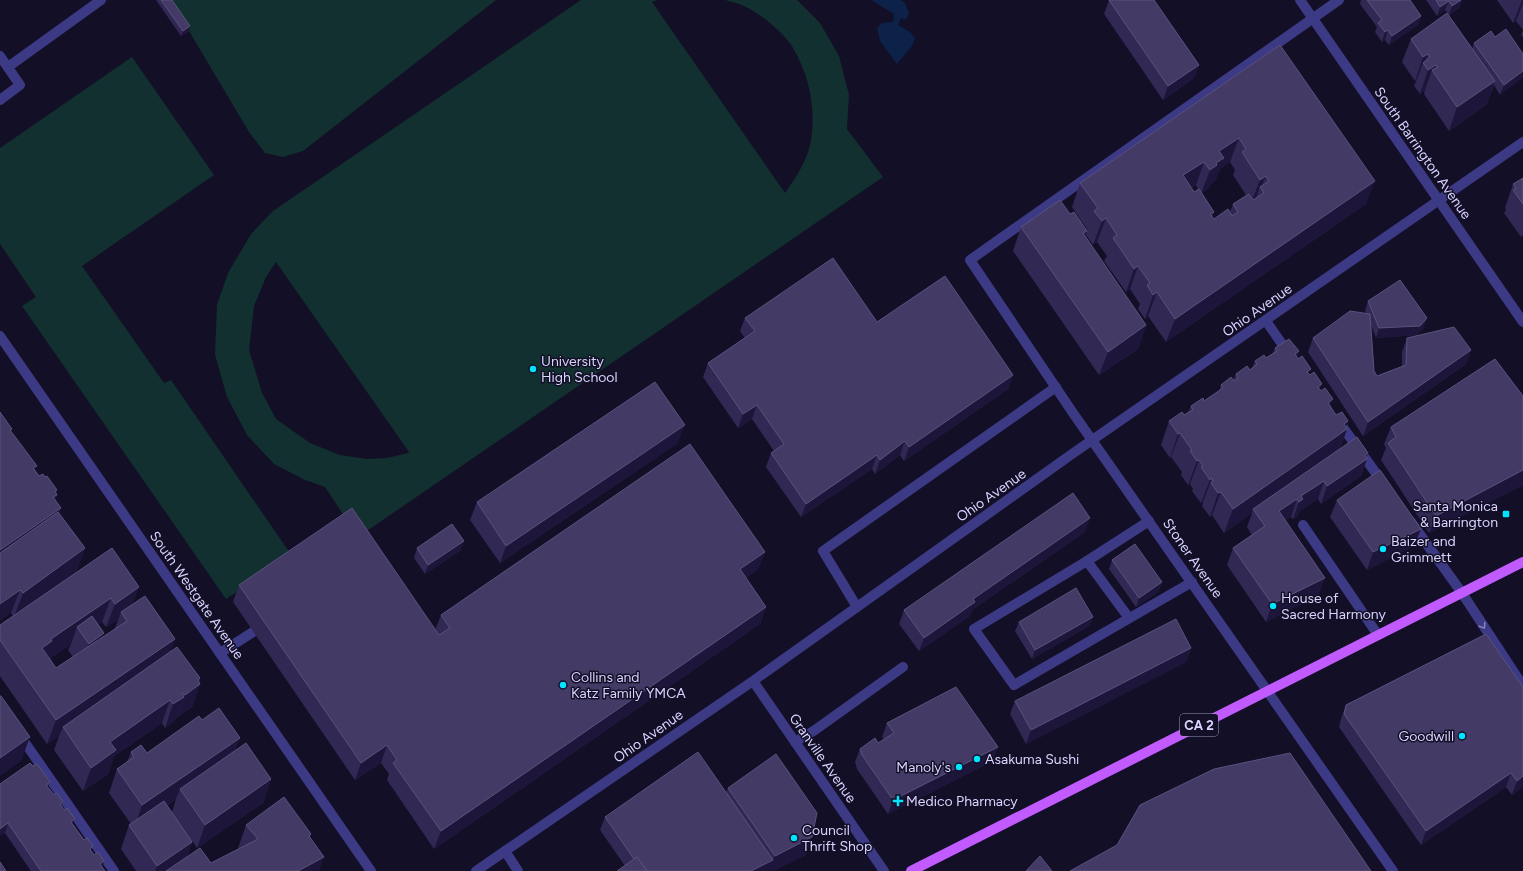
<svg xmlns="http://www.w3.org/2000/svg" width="1523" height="871" font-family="Figtree,sans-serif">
	<rect width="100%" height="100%" fill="#130f26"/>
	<!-- green -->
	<g fill="#12302f" fill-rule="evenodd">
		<polygon points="167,0 496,0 303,151 283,157 265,153 249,132 189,31"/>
		<path d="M581,0H657L652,2L785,193C795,178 806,163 810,145C817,112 810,77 793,48C786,35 762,15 748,8C741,4 732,2 725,0H797L820,23L839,56L849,95L847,129L883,177L358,537L325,487L305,480L274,464L247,435L227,397L215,355L217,305L228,273L251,234L273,211ZM276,262L409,452L408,453L387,458L367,459L340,455L310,443L276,419L262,393L249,350L254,306L266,277Z"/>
		<polygon points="132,57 214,175 82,266 164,383 171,380 292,556 226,599 22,306 36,297 0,244 0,148"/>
	</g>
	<!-- water -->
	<polygon fill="#0c2248" points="871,0 901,0 905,3 909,13 906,20 901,18 898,25 910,32 915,38 912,46 897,64 880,41 877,28 882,23 893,22 894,14"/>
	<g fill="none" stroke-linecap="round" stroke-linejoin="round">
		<!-- minor -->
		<g stroke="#3d3a85" stroke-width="10">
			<polyline points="1300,0 1523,322"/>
			<polyline points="1339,0 970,260 1073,413 1393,871"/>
			<polyline points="0,56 20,85 0,100"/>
			<polyline points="8,67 101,0"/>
			<polyline points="1266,321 1289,354"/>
			<polyline points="0,336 371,871"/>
			<polyline points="1339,422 1383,483"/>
			<polyline points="1411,522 1462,593 1523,686"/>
			<polyline points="1303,525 1378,635"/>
			<polyline points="1087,561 1149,521"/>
			<polyline points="857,607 823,551 1056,387"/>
			<polyline points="1129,618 1087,561 974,629 1014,685 1192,582"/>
			<polyline points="220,653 253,632"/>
			<polyline points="753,681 884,871"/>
			<polyline points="19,734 114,871"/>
			<polyline points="795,742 815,730 903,667"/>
			<polyline points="505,851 518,871"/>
			<polyline points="476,871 753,681 1072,454 1523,142"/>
		</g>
		<!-- major -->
		<polyline stroke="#c25bff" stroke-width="10" points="911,871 1523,562"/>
	</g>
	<!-- wall -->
	<g fill="#312854" fill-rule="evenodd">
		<polygon points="156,0 172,0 189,31 181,36"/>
		<polygon points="1109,0 1199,65 1194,78 1163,100 1104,14"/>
		<polygon points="1361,0 1410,0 1421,16 1418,25 1389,45 1385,40 1382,42 1375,32 1377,27 1360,4"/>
		<polygon points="1426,0 1462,0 1459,8 1449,15 1445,10 1437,16"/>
		<polygon points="1497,0 1523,0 1523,37 1521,35 1523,30 1516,21 1513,23"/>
		<polygon points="1495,37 1523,54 1500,95 1494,85 1486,105 1449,131 1424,94 1425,90 1420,94 1414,86 1417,79 1415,81 1402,62 1411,39 1472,49 1474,43"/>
		<path d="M1280,45L1366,204L1166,342L1148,316L1145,319L1138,309L1140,304L1130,289L1126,292L1104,261L1107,256L1097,242L1093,245L1086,235L1085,236L1146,325L1138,349L1099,375L1013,251L1021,227L1087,231V229L1072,207L1080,183ZM1230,162L1235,170L1233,175L1246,195L1233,204L1230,212L1214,219L1212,217L1214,212L1202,193L1208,189L1210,185L1215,181L1220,169ZM1196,185L1198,189L1194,192L1192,188Z"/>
		<polygon points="1523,178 1523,235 1521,237 1504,213 1506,210 1505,208 1513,184"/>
		<polygon points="1368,301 1424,328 1416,335 1376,338 1371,325 1374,371 1377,376 1402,367 1402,352 1407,338 1471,350 1466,364 1363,436 1308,352 1313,338 1366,313 1365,311"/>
		<polygon points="745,318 877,322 1013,375 1008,389 904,461 900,455 875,474 872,469 801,517 766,467 771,453 774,451 752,419 738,428 703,377 708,363 745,338 740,331"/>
		<polygon points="1275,348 1299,351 1297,357 1320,389 1336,415 1348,421 1346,427 1347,429 1340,449 1368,453 1366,457 1367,459 1361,476 1321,504 1318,499 1299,512 1297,517 1293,519 1291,517 1285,520 1319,595 1266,622 1227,565 1233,548 1252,535 1247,527 1252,513 1224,533 1212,515 1210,517 1202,506 1203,503 1203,502 1201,503 1192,491 1193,489 1190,484 1188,485 1181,475 1182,472 1171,457 1170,458 1161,445 1169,421 1184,415 1188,412 1191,406 1204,401 1219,391 1221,385 1233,380 1236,374 1250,370 1252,368 1255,361 1266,358 1273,353"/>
		<polygon points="1523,396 1523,485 1429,533 1381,460 1386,448 1384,444 1391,427"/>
		<path d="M11,431L39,476L45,477L57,490L56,493L55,500L61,508L59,513L85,548L76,572L50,591L112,548L133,603L175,639L170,652L200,678L199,682L200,684L192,707L176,718L175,720L165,728L162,723L114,756L108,774L83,791L54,750L59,736L47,744L0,676V625L13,616L11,613ZM118,620L114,630L102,638L104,633L98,625L102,622L106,627ZM71,644L68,650L73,657L56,668L50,658Z"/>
		<polygon points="678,443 500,563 470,520 477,502"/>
		<polygon points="1337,500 1421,529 1414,546 1367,570 1330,517"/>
		<polygon points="1085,532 972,610 970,616 919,651 899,624 904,610"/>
		<polygon points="417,548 461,550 425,574 414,558"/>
		<polygon points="765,552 758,569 746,578 766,607 760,624 434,849 387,780 389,774 381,763 355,780 233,602 239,585 435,630 441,615"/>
		<polygon points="1112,560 1162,582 1158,592 1136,607 1109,569"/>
		<polygon points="1093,617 1089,626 1032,659 1015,631 1019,622"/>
		<polygon points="1486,634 1523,787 1512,795 1506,787 1421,845 1339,727 1341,719 1346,705"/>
		<polygon points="1191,648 1186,662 1026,744 1010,714 1015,701"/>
		<path d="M202,720L236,750L271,779L263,803L197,848L192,841V842L187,857L211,863L238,849V848L246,825L311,834L310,837L319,871H136L121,849L129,825L131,824L109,793L117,769L127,762L131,752L147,753ZM176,799L172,812L167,806Z"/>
		<polygon points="887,723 993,761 888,814 857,769 855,762 860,749 878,743 884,739 882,737"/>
		<polygon points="33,766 50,782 48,787 54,795 63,802 61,807 73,824 94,855 104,861 102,867 105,871 31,871 5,833 0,836"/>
		<polygon points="728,788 806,855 773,871 625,866 600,830 605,817 726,793"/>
	</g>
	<!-- shaded-wall -->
	<g fill="#1d163a">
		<polygon points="1461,0 1462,0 1459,8 1449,15 1452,6"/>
		<polygon points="1522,0 1523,0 1523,3 1516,21 1513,23"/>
		<polygon points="1449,1 1445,10 1437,16 1440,7"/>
		<polygon points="1421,16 1418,25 1389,45 1392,36"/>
		<polygon points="190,26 189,31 181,36 183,31"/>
		<polygon points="1388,30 1385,40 1382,42 1385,32"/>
		<polygon points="1428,54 1424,64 1423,63 1417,79 1415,81 1423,57"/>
		<polygon points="1199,65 1194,78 1163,100 1168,86"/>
		<polygon points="1436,65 1434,72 1432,70 1425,90 1420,94 1428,70"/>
		<polygon points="1523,71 1523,78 1500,95 1504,85"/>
		<polygon points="1495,81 1486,105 1449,131 1457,107"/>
		<polygon points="1239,138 1230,162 1220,169 1215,181 1210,185 1208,189 1201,194 1210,170 1219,151"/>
		<polygon points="1204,162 1196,185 1175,199 1183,175"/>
		<polygon points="1266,176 1261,188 1260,187 1255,201 1251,203 1260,180"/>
		<polygon points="1375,181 1366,204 1166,342 1175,319"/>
		<polygon points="1106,218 1097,242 1093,245 1102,221"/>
		<polygon points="1087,231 1078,255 1083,233"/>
		<polygon points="1138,266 1130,289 1126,292 1134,269"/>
		<polygon points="1157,292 1148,316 1145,319 1153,295"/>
		<polygon points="1427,318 1424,328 1416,335 1376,338 1379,328"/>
		<polygon points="1146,325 1138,349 1099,375 1108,352"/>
		<polygon points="1471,350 1466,364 1363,436 1368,422"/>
		<polygon points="1299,351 1291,375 1295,354"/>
		<polygon points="1013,375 1008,389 904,461 909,447"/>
		<polygon points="1322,384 1314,407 1318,387"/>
		<polygon points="1333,399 1324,423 1328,403"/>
		<polygon points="757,405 752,419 738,428 743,414"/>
		<polygon points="1348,421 1344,431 1347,429 1339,453 1253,509 1252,513 1224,533 1233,509"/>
		<polygon points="685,425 678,443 500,563 506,546"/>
		<polygon points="1180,433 1171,457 1170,458 1178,434"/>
		<polygon points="905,441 900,455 875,474 880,460"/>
		<polygon points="1368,453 1365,460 1367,459 1361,476 1321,504 1327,486"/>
		<polygon points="877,455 872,469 801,517 806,504"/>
		<polygon points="1199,460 1190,484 1188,485 1197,461"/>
		<polygon points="1523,470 1523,485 1429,533 1436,516"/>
		<polygon points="1212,478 1203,502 1201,503 1210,480"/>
		<polygon points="1324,481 1318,499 1299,512 1297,517 1293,519 1301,496"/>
		<polygon points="57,490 54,497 57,495 54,504 50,507 55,491"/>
		<polygon points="1221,492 1212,515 1210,517 1218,493"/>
		<polygon points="1297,499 1291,517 1272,529 1279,511"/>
		<polygon points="61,508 58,518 0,557 0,550"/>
		<polygon points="1090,518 1085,532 972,610 970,616 919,651 924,638 973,599"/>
		<polygon points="1421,529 1414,546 1367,570 1373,552"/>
		<polygon points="464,541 461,550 425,574 428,565"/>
		<polygon points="85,548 76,572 14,617 23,593"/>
		<polygon points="765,552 758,569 734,587 740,569"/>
		<polygon points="1325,578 1319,595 1266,622 1272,604"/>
		<polygon points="1162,582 1158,592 1136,607 1139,598"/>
		<polygon points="139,587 130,611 121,612 118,620 106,627 115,604"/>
		<polygon points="20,590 11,613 0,621 0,604"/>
		<polygon points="111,598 102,622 83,635 77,627 71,644 45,661 42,648 51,639"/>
		<polygon points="766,607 760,624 434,849 441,831"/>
		<polygon points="1093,617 1089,626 1032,659 1035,650"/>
		<polygon points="104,633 95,657 80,667 89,644"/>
		<polygon points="175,639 166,663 63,727 59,736 47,744 56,720"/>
		<polygon points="1191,648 1186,662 1026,744 1031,730"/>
		<polygon points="200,678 197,686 200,684 192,707 176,718 185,695"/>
		<polygon points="183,693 181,698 184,697 175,720 165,728 173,704 182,694"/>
		<polygon points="170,700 162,723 114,756 108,774 83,791 91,768 110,742"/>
		<polygon points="30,737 21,761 0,776 0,758"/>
		<polygon points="240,738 231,762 180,789 176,799 134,829 142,805"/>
		<polygon points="387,745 381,763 355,780 361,763"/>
		<polygon points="998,747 993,761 888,814 893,800"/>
		<polygon points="1511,773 1506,787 1421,845 1426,831"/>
		<polygon points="1523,776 1523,787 1512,795 1517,781"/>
		<polygon points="271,779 263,803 197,848 205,825"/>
		<polygon points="75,819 71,828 71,822"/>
		<polygon points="8,823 5,833 0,836 0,829"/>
		<polygon points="812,837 806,855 773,871 751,871 773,860 775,856"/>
		<polygon points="192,842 184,865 176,871 155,871 157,866"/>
		<polygon points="324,857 319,871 298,871"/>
		<polygon points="104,861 101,871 100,864"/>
	</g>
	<!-- building -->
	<g fill="#433a66" stroke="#5a527e" fill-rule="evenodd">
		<polygon points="161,0 172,0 190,26 183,31"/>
		<polygon points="1109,0 1154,0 1199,65 1168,86"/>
		<polygon points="1367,0 1410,0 1421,16 1392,36 1388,30 1385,32 1378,23 1382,20"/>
		<polygon points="1436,0 1461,0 1452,6 1449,1 1440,7"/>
		<polygon points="1447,13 1495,81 1457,107 1432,70 1438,67 1436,65 1428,70 1423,63 1430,57 1428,54 1423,57 1411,39"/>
		<polygon points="1506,29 1523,54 1523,71 1504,85 1474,43 1491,31 1495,37"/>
		<path d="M1280,45L1375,181L1175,319L1157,292L1153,295L1147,285L1150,283L1138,266L1134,269L1113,238L1117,235L1106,218L1102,221L1094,211L1098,208L1080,183ZM1239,138L1246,149L1242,152L1260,180L1266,176L1269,181L1260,187L1264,193L1253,200L1249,194L1233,204L1238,212L1232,216L1228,209L1214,219L1210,214L1214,212L1199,189L1194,192L1183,175L1204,162L1210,170L1217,165L1216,163L1224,158L1219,151Z"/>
		<polygon points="1523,178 1523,204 1513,190 1516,188 1513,184"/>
		<polygon points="1060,200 1070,214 1074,212 1087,231 1083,233 1146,325 1108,352 1021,227"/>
		<polygon points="833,258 877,322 945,276 1013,375 909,447 905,441 880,460 877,455 806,504 771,453 784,444 757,405 743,414 708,363 755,331 745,318"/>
		<polygon points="1400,280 1427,318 1420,326 1379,328 1368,301"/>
		<polygon points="1350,311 1370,314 1374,371 1377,376 1406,365 1407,338 1454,327 1471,350 1368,422 1313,338"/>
		<polygon points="1289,339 1299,351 1295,354 1298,359 1302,356 1311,369 1307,372 1310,375 1314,372 1322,384 1318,387 1321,391 1325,388 1333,399 1328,403 1336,415 1342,412 1348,421 1344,424 1347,429 1233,509 1221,492 1218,493 1211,483 1213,481 1212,478 1210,480 1201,467 1203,466 1199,460 1197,461 1190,451 1192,450 1180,433 1178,434 1169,421 1182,412 1184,415 1193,410 1191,406 1203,398 1204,401 1223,388 1221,385 1231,377 1234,381 1238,378 1236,374 1247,366 1250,370 1257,364 1255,361 1264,355 1266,358 1277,351 1275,348"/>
		<polygon points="1495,359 1523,396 1523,470 1436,516 1388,443 1396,437 1391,427"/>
		<polygon points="655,382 685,425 506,546 477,502"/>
		<polygon points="0,412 12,429 10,430 37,466 33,468 39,476 43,474 45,477 47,476 57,490 55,491 57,495 53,497 61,508 0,550"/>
		<polygon points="1357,437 1368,453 1365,455 1367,459 1327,486 1324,481 1301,496 1303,499 1299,502 1297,499 1279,511 1325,578 1272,604 1233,548 1265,526 1253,509"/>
		<polygon points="690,444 765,552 740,569 766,607 441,831 393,763 397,760 387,745 361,763 239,585 352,508 439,635 450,628 441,615"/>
		<polygon points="1380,470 1421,529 1373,552 1337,500"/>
		<polygon points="1073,493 1090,518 973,599 975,602 924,638 904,610"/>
		<polygon points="58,512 85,548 23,593 20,590 0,604 0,553"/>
		<polygon points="452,524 464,541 428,565 417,548"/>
		<polygon points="1135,544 1162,582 1139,598 1112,560"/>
		<polygon points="112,548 139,587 115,604 111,598 51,639 52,641 42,648 56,668 127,621 121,612 145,596 175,639 56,720 0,640 0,625"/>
		<polygon points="1076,588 1093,617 1035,650 1019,622"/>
		<polygon points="92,616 104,633 89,644 77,627"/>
		<polygon points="1176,619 1191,648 1031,730 1015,701"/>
		<polygon points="1486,634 1523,687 1523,776 1517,781 1511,773 1426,831 1344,714 1346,705"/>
		<polygon points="177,647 200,678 198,680 200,684 185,695 183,693 182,694 184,697 173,704 170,700 110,742 116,750 91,768 63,727"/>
		<polygon points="956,687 998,747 893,800 862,755 860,749 875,738 878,743 894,733 887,723"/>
		<polygon points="0,696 1,696 30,737 0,758"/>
		<polygon points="219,708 240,738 142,805 117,769 134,757 131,752 141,745 147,753 199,716 202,720"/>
		<polygon points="246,743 271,779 205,825 180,789"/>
		<polygon points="698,752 773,860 751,871 647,871 637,857 634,859 605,817"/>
		<polygon points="1290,753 1371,871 1070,871 1117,845 1140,805 1214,769"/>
		<polygon points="776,754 817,813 812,837 775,856 728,788"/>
		<polygon points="30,763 33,766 37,764 50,782 46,785 54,795 57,793 63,802 60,804 64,810 67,808 75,819 71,822 84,840 87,838 93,846 90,849 94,855 98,852 104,861 100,864 105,871 41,871 8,823 0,829 0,784"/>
		<polygon points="284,797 311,834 309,836 324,857 298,871 166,871 200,848 211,863 258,839 246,825"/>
		<polygon points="164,801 192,842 157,866 129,825"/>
		<polygon points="1040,856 1052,871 1026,871"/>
		<polygon points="637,857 647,871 617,871"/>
		<polygon points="0,862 6,871 0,871"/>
	</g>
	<!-- one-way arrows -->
	<defs><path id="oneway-chevron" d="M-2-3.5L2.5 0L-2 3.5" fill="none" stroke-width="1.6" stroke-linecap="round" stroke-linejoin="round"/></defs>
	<use stroke="#837fbc" href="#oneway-chevron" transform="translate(1483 626) rotate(56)"/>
	<!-- markers -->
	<g fill="#00e5ff" stroke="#130f26" stroke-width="1.5">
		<circle cx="533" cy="369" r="4"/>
		<rect x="1502" y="510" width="8" height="8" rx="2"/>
		<circle cx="1383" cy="549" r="4"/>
		<circle cx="1273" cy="606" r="4"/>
		<circle cx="563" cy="685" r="4"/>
		<circle cx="1462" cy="736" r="4"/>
		<circle cx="977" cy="759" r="4"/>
		<circle cx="959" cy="767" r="4"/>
		<path d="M896 795h4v4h4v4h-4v4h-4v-4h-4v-4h4z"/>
		<circle cx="794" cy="838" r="4"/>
	</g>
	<g text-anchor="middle" stroke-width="3" stroke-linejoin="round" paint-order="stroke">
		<!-- shield labels -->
		<rect fill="#130f26" stroke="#9e99be" stroke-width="1" x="1180" y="714" width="38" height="22" rx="3"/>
		<g font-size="13" font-weight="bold" fill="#d9d4ff">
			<text x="1199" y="730">CA 2</text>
		</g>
		<!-- street labels -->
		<g font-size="14" fill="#d9d4ff" stroke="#130f26">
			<text transform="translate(1423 153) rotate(55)" y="5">South Barrington Avenue</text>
			<text transform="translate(1257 310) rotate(-35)" y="5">Ohio Avenue</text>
			<text transform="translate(991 495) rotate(-35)" y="5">Ohio Avenue</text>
			<text transform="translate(1193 558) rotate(55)" y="5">Stoner Avenue</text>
			<text transform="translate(197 595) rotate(55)" y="5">South Westgate Avenue</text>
			<text transform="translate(648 736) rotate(-35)" y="5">Ohio Avenue</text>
			<text transform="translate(823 758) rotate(55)" y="5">Granville Avenue</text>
		</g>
		<!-- poi labels -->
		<g font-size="14" fill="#d9d4ff" stroke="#130f26" text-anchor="start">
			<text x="541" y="366">University<tspan x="541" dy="16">High School</tspan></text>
			<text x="1498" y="511" text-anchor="end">Santa Monica<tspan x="1498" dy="16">&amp; Barrington</tspan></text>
			<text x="1391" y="546">Baizer and<tspan x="1391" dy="16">Grimmett</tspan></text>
			<text x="1281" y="603">House of<tspan x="1281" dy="16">Sacred Harmony</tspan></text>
			<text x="571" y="682">Collins and<tspan x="571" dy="16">Katz Family YMCA</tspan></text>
			<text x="1454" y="741" text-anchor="end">Goodwill</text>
			<text x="985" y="764">Asakuma Sushi</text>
			<text x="951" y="772" text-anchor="end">Manoly's</text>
			<text x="906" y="806">Medico Pharmacy</text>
			<text x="802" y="835">Council<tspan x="802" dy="16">Thrift Shop</tspan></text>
		</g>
	</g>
</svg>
